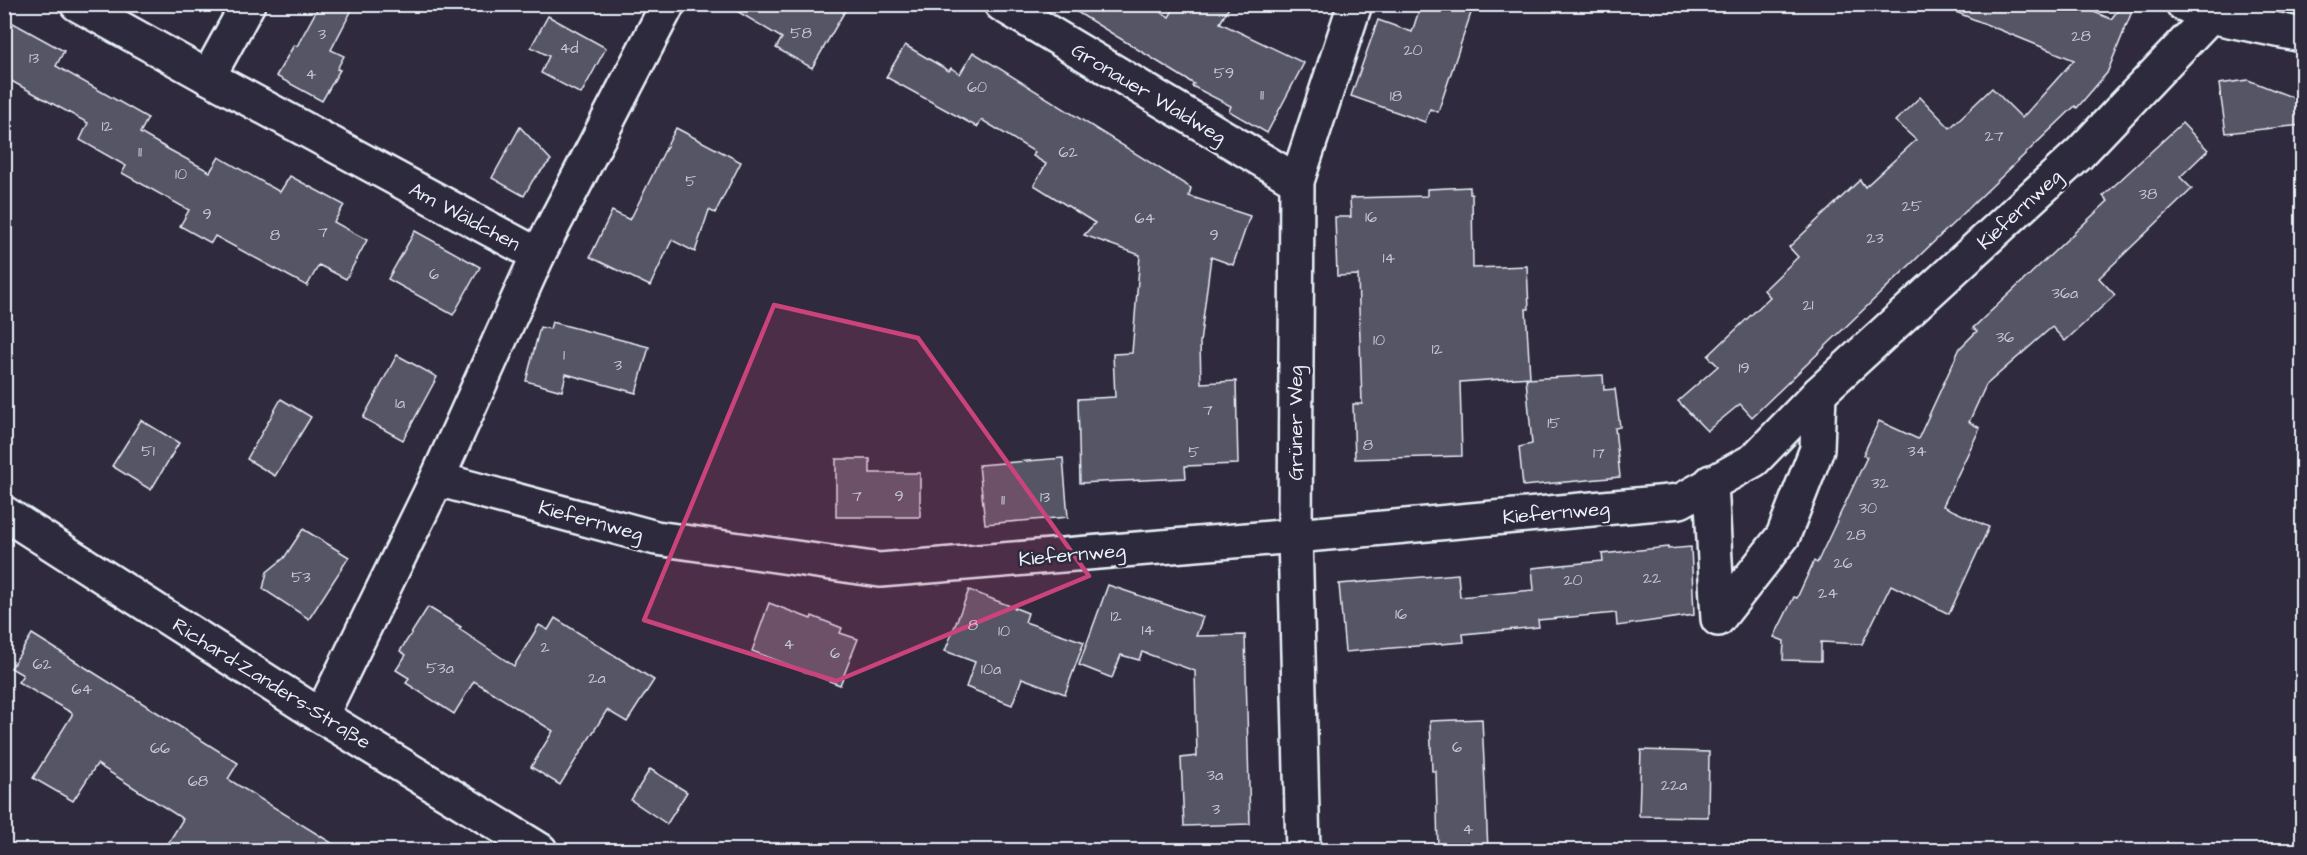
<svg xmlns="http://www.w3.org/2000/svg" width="2307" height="855" font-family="'Architects Daughter',sans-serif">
	<rect width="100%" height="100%" fill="#2f2a3d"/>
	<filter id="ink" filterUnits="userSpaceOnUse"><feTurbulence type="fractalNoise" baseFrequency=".0167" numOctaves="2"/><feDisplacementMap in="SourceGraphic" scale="12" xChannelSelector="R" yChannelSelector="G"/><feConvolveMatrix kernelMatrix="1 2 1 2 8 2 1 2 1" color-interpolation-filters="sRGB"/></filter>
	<g filter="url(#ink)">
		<!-- building -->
		<g fill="#575565" stroke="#e8f1f8" stroke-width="1.5">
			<polygon points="320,4 355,4 331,50 344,56 337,69 340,70 322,101 276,76 294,45 297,46"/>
			<polygon points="725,4 849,4 812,68 776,48 782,38"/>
			<polygon points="1064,4 1148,4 1169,17 1177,4 1231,4 1220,23 1304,63 1267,133 1229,111 1231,106 1192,86 1194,84"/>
			<polygon points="1421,4 1474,4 1438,112 1430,109 1425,122 1351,96 1378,20 1412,32"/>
			<polygon points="1941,4 2075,4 2111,19 2123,4 2135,4 2107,73 2077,108 2075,106 1752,417 1740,404 1707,431 1678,401 1718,366 1708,356 1770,297 1764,290 1798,257 1789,247 1860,180 1865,187 1916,140 1895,121 1920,97 1950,128 1992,88 2022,118 2074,60 1941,6"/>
			<polygon points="548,16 606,48 581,94 541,73 549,56 531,47"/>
			<polygon points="4,18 64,51 56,66 148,118 140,133 168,149 210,172 219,157 280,192 290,176 344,205 334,222 367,240 346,279 319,265 307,286 215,236 211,243 180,226 189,210 122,173 126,166 80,140 88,123 4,77"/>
			<polygon points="905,45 949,71 951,68 960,74 973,52 1191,188 1189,196 1250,216 1233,265 1211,257 1200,343 1201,383 1236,381 1238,464 1185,466 1186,478 1080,483 1078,399 1115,397 1113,354 1132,353 1140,255 1084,235 1095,223 1034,185 1046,164 1033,156 1035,152 982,120 977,127 886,77"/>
			<polygon points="2248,80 2302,101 2302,125 2226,133 2219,84"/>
			<polygon points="2182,123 2208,150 2180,177 2192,189 2099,278 2115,295 2065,341 2052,327 1986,385 1969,422 1980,428 1943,506 1989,527 1949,614 1891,585 1862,644 1821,642 1821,661 1783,660 1784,641 1774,637 1794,597 1797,598 1814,561 1817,563 1867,457 1863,455 1879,421 1918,439 1960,348 1977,331 1973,328 2108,201 2103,196"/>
			<polygon points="520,127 551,160 533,180 524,196 492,178"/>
			<polygon points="676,128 741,162 715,213 709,210 695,252 672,240 650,286 590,257 612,211 630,220"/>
			<polygon points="1470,187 1470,194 1472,194 1473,268 1527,266 1529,309 1526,309 1530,377 1460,382 1462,456 1355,459 1353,404 1362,404 1358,275 1337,276 1335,217 1351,217 1350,198 1427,196 1427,189"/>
			<polygon points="415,231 480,267 453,315 388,279"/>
			<polygon points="552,322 649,347 636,393 566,374 562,391 526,381 540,327 550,329"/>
			<polygon points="397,355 437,377 403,440 363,418"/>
			<polygon points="1603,375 1604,390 1615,389 1620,427 1615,428 1620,477 1523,486 1519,447 1532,444 1526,379"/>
			<polygon points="281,399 311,417 275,476 247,459"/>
			<polygon points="141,420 179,443 151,490 112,466"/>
			<polygon points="1063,458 1068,517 985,524 979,465"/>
			<polygon points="836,459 870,459 870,473 920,473 920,517 836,517"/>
			<polygon points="303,529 349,557 309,619 263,589 267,572 284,558"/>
			<polygon points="1668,547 1668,549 1691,547 1694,615 1617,626 1616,613 1538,620 1539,627 1463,634 1464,642 1345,652 1339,584 1458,574 1460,597 1534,590 1532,568 1603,561 1602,554"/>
			<polygon points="1108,585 1203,617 1196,636 1245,635 1250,824 1184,826 1181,758 1197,756 1195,671 1142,652 1139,660 1121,655 1112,678 1079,665"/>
			<polygon points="969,590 1028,613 1025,622 1084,642 1065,694 1022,678 1012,705 966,687 975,662 945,651"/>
			<polygon points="769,603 811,619 812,616 842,628 840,633 858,639 840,685 752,651"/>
			<polygon points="428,607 461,627 459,629 514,666 539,625 548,630 555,618 654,680 627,722 607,710 560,785 531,767 553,731 474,681 454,714 406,683 409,678 396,670 406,655 400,651"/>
			<polygon points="32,634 238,763 228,779 343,850 164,850 183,819 97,764 73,801 33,778 72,715 72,713 18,682 23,675 11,668"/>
			<polygon points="1482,719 1488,850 1438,850 1436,771 1432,771 1430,721"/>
			<polygon points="1641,750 1709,752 1708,817 1639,816"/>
			<polygon points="650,769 687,792 667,824 631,800"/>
		</g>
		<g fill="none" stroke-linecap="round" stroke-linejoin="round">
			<!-- minor casing -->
			<g stroke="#e8f1f8" stroke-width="38">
				<g id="minor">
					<polyline points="77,4 208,77 538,255 668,4"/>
					<polyline points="1001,4 1297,181"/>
					<polyline points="2183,4 2210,16 2302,35"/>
					<polyline points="208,77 248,4"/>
					<polyline points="437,479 656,538 880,570 1295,536 1680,501 1754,460 1819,393 2079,154 2210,16"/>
					<polyline points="1711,482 1718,619 1783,536 1817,449 1819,393"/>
					<polyline points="4,513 321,716 540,850"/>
					<polyline points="321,716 437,479 538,255"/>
					<polyline points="1303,850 1295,536 1297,181 1355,4"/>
				</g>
			</g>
			<!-- minor -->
			<use href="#minor" stroke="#2f2a3d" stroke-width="33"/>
		</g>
	</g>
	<!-- marked area -->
	<path fill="#ca437a" fill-opacity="0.2" stroke="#ca437a" stroke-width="4.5" stroke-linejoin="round" d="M774,305L918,338L1089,576L836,681L644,620Z"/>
	<g text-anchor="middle" stroke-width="5" stroke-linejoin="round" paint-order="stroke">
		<!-- number labels -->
		<g font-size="16" fill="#c4cad3">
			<text x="801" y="38">58</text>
			<text x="322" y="39">3</text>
			<text x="2081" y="41">28</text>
			<text x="569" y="53">4d</text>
			<text x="1413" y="55">20</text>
			<text x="34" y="63">13</text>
			<text x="1224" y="78">59</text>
			<text x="311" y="79">4</text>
			<text x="977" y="92">60</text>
			<text x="1262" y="100">11</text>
			<text x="1396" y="101">18</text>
			<text x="107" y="131">12</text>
			<text x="1994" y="141">27</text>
			<text x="140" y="157">11</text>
			<text x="1068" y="157">62</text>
			<text x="181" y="179">10</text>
			<text x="691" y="186">5</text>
			<text x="2148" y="199">38</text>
			<text x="1912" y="211">25</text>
			<text x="207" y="219">9</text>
			<text x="1371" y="222">16</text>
			<text x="1145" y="223">64</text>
			<text x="323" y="237">7</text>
			<text x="275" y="240">8</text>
			<text x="1214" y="240">9</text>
			<text x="1875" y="243">23</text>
			<text x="1389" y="263">14</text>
			<text x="434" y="279">6</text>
			<text x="2065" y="298">36a</text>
			<text x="1808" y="310">21</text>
			<text x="2005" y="342">36</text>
			<text x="1379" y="345">10</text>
			<text x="1437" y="354">12</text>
			<text x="564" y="360">1</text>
			<text x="618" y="370">3</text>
			<text x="1744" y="373">19</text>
			<text x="400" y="408">1a</text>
			<text x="1208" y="415">7</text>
			<text x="1554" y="428">15</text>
			<text x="1368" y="450">8</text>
			<text x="148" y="456">51</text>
			<text x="1917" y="456">34</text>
			<text x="1194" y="457">5</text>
			<text x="1599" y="458">17</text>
			<text x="1880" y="488">32</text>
			<text x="857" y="501">7</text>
			<text x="899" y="501">9</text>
			<text x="1045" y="502">13</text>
			<text x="1003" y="505">11</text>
			<text x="1868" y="513">30</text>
			<text x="1856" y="540">28</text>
			<text x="1843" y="568">26</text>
			<text x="301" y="582">53</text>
			<text x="1652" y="583">22</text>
			<text x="1573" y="585">20</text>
			<text x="1828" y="598">24</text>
			<text x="1401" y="619">16</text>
			<text x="1116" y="621">12</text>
			<text x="973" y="630">8</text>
			<text x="1148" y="635">14</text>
			<text x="1004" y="636">10</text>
			<text x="789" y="649">4</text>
			<text x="545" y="652">2</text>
			<text x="835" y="658">6</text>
			<text x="42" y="669">62</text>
			<text x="440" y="673">53a</text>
			<text x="991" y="674">10a</text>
			<text x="597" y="683">2a</text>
			<text x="82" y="694">64</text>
			<text x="1457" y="752">6</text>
			<text x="160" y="753">66</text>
			<text x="1215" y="780">3a</text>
			<text x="198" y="786">68</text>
			<text x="1674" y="790">22a</text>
			<text x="1216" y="814">3</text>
			<text x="1468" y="834">4</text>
		</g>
		<!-- street labels -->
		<g font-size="20" fill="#e8f1f8" stroke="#2f2a3d">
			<text transform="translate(1149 93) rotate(31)" y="7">Gronauer Waldweg</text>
			<text transform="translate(2019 209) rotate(-43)" y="7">Kiefernweg</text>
			<text transform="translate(465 216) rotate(28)" y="7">Am Wäldchen</text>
			<text transform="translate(1295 423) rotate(-90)" y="7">Grüner Weg</text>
			<text transform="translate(1556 512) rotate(-5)" y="7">Kiefernweg</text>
			<text transform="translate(591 520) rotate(15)" y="7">Kiefernweg</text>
			<text transform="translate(1072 554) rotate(-5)" y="7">Kiefernweg</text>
			<text transform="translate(272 683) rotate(32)" y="7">Richard-Zanders-Straße</text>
		</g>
	</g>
	<!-- margin -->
	<rect width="2307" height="855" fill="none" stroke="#2f2a3d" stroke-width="24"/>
	<rect x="12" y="12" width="2283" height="831" fill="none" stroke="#e8f1f8" stroke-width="2" filter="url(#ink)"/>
</svg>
